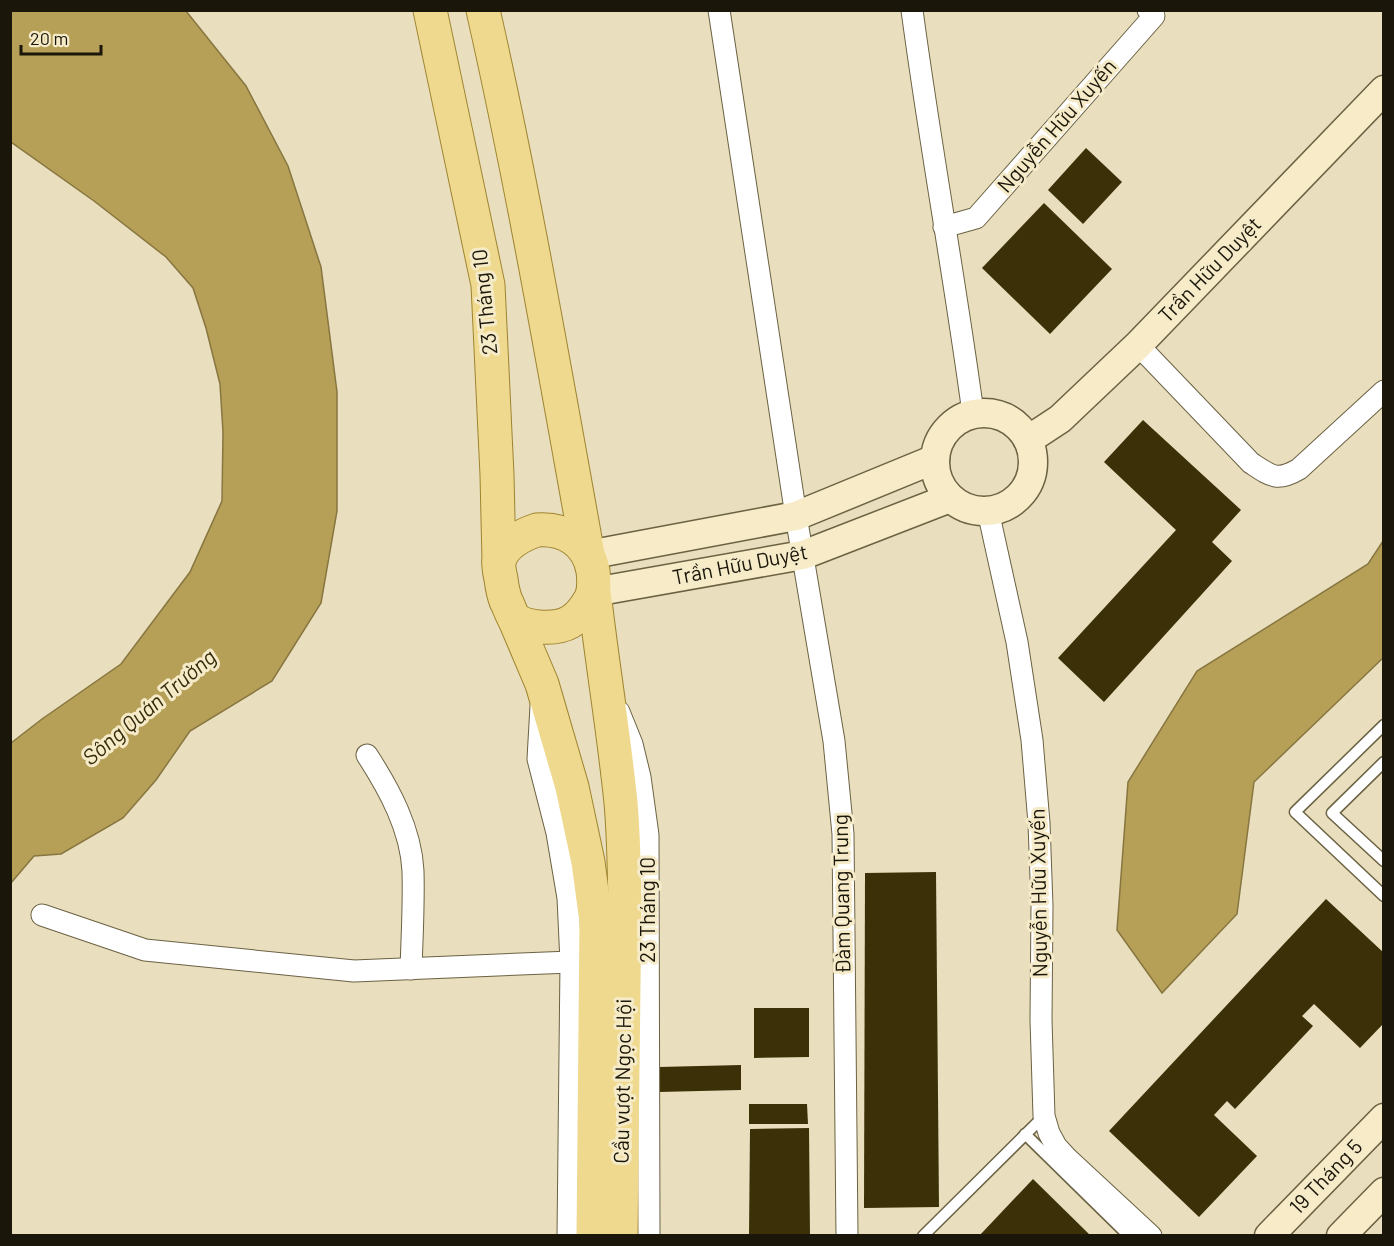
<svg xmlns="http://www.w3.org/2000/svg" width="1394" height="1246" font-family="Barlow,sans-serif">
	<rect width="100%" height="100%" fill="#e9debd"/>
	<!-- water -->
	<g fill="#b69f57" stroke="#877640" stroke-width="1.5">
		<polygon points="11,10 186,11 246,86 288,166 321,267 337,392 337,511 321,603 272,681 190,731 156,780 123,818 61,854 34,856 11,883 11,743 42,719 121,664 190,572 222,501 223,432 220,384 206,328 193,288 166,257 94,201 11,142"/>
		<polygon points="1383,541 1383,658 1254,782 1237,914 1162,993 1117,930 1128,782 1197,671 1368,564"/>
	</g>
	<!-- building -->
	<g fill="#3c3008">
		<polygon points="1086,148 1122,182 1083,224 1048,190"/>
		<polygon points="1044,203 1112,269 1050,334 982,268"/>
		<polygon points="1143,420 1241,510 1212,542 1232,561 1104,702 1058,658 1176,530 1104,462"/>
		<polygon points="936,872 939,1207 864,1208 865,873"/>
		<polygon points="1326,899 1384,953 1384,1023 1360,1048 1314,1004 1302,1016 1313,1026 1235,1109 1227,1101 1214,1115 1257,1156 1199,1217 1109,1131"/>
		<polygon points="754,1008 809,1008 809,1057 754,1058"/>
		<polygon points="741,1065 741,1090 659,1092 659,1067"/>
		<polygon points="749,1104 807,1104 808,1124 749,1124"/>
		<polygon points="809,1128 810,1236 749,1236 750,1129"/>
		<polygon points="1033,1179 1091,1236 979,1236"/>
	</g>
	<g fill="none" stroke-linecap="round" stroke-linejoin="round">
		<!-- lane casing -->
		<g stroke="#6b6244" stroke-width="13">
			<g id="lane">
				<polyline points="1384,725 1295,812 1384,896"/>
				<polyline points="1384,762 1332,813 1384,861"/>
				<polyline points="1025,1134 1129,1236"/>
				<polyline points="923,1236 1044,1116"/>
			</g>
		</g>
		<!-- street casing -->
		<g stroke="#6b6244" stroke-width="23">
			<g id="street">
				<polyline points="719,10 796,516 834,741 843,834 847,1236"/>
				<path d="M912,10C930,145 955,279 973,413"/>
				<polyline points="944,227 976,218 1154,16 1148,10"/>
				<path d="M1138,345L1251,463C1271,476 1277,482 1299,469L1384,391"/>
				<polyline points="988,511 1017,642 1032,740 1039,823 1042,906 1041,1020 1044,1116 1049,1133 1056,1146 1068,1159 1151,1236"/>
				<polyline points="541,706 538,759 557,833 568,898 571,962 568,1236"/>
				<polyline points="619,712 632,744 640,777 648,835 649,1236"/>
				<path d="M367,755C389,789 411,829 413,871C414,904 412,937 411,969"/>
				<polyline points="42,915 145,950 354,971 571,962"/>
			</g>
		</g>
		<!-- secondary casing -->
		<g stroke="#6b6244" stroke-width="31">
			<g id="secondary">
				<circle cx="984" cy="462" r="49"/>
				<polyline points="1028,440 1060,419 1138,345 1384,90"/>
				<polyline points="588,555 796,516 935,459"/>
				<polyline points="594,592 803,555 950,498"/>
				<polyline points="1269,1236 1384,1118"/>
				<polyline points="1341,1236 1384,1192"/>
			</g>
		</g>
		<!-- primary casing -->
		<g stroke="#9e842f" stroke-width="35">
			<g id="primary">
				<polyline points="430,10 488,285 497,475 499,562"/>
				<path d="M483,10C524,191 555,373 588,555"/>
				<path d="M537,530C565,528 588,542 593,571C594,581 595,589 591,598C578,621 566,629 539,627C531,626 520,624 514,618C511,614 509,606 506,601C503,593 502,587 501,579C500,574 498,566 499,561C504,544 522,535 537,530Z"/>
				<path d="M594,592C602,663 614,733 621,803C624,835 624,868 625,900L621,1236"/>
				<polyline points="514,618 542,684 572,787 588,862 596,921 593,1236"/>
			</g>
		</g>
		<!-- lane -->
		<use href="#lane" stroke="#fff" stroke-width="10"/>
		<!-- street -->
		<use href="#street" stroke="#fff" stroke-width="21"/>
		<!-- secondary -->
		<use href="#secondary" stroke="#f7ecc7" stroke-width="28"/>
		<!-- primary -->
		<use href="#primary" stroke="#efd98e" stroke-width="33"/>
	</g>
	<g text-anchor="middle" stroke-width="6" stroke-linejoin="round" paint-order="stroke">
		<!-- street labels -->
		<g font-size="21" fill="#1a1609" stroke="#f6ebc9">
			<text transform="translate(1057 126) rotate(-49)" y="7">Nguyễn Hữu Xuyến</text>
			<text transform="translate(1210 270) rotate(-46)" y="7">Trần Hữu Duyệt</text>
			<text transform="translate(485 302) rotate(-96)" y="7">23 Tháng 10</text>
			<text transform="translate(740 565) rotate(-11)" y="7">Trần Hữu Duyệt</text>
			<text transform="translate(1039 893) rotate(-91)" y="7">Nguyễn Hữu Xuyến</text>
			<text transform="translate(842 894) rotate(-91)" y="7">Đàm Quang Trung</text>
			<text transform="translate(648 910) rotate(-90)" y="7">23 Tháng 10</text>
			<text transform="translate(623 1081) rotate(-89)" y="7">Cầu vượt Ngọc Hội</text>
			<text transform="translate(1326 1177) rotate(-46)" y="7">19 Tháng 5</text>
		</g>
		<!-- water labels -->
		<g font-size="22" font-style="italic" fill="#362c0b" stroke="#f6ebc9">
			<text transform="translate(149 707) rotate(-40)" y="8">Sông Quán Trường</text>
		</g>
	</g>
	<!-- border -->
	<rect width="1394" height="1246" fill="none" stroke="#1a1609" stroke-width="24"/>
	<!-- scale -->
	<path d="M21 45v9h80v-9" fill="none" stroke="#1a1609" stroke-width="3"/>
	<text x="30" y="45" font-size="18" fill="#1a1609" stroke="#f6ebc9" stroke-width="4.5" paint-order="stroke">20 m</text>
</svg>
